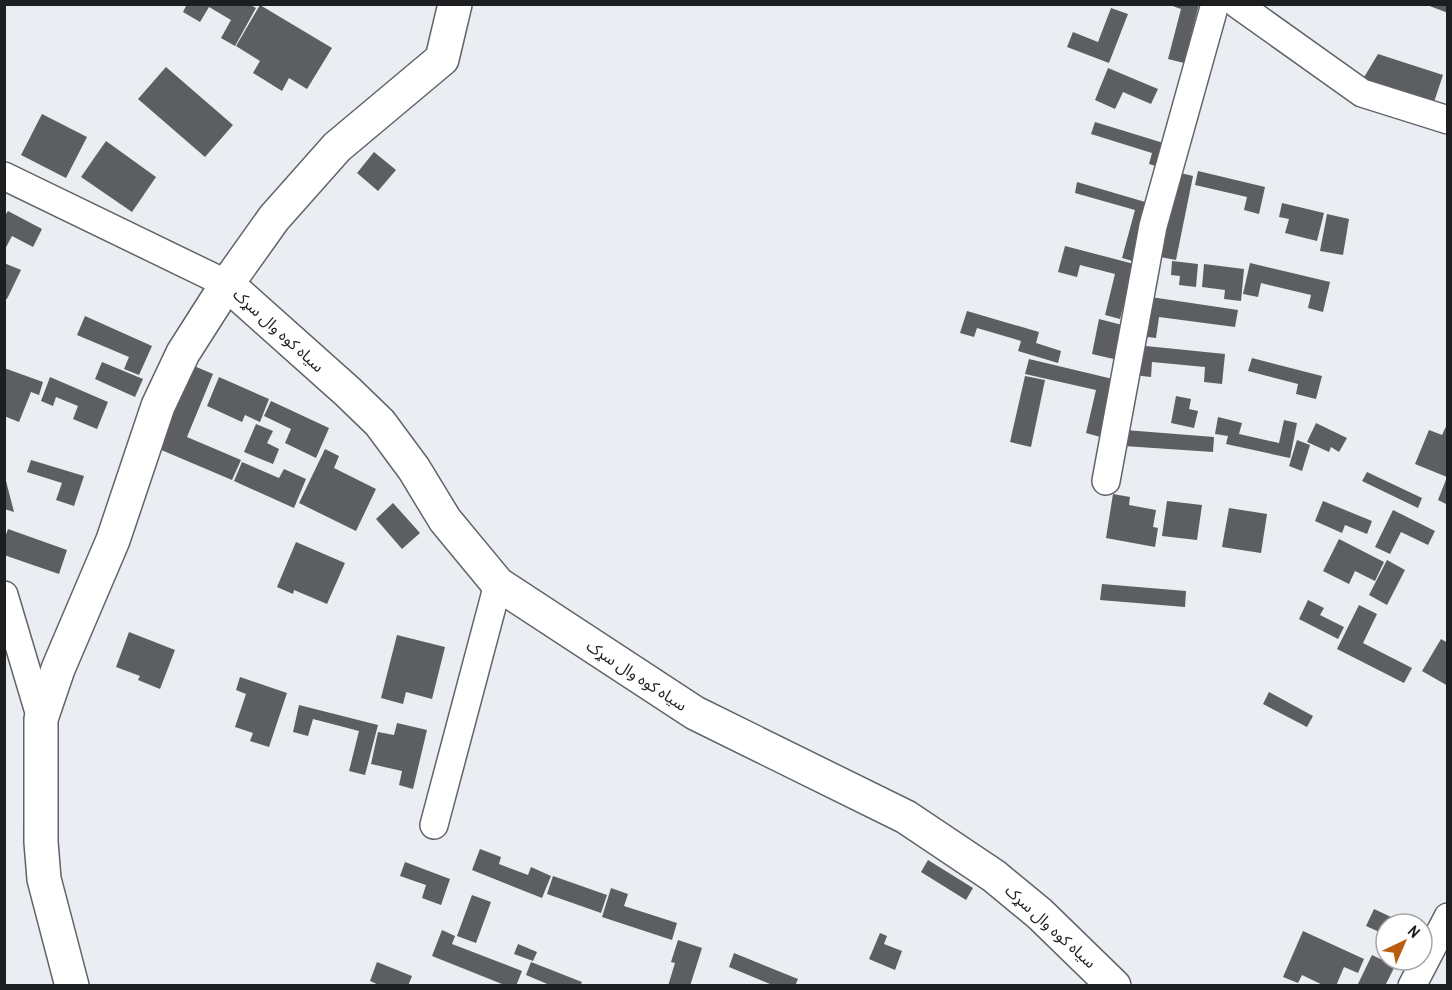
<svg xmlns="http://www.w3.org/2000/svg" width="1452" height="990" font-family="'Archivo Narrow','Noto Sans Arabic',sans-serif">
	<rect width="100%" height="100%" fill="#eaedf1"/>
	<!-- building -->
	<g fill="#5c5e62">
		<polygon points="187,4 249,4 256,8 235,46 221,38 231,20 209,7 200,22 183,12"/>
		<polygon points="1199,4 1184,63 1168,59 1181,9 1167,4"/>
		<polygon points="1427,4 1448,4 1448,13 1427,5"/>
		<polygon points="260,5 332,48 307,89 289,78 282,91 253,73 260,61 236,46"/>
		<polygon points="1111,8 1128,14 1109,63 1067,47 1073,32 1098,42"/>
		<polygon points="1378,54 1443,75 1434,102 1363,79"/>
		<polygon points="166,67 233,125 205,157 138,99"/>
		<polygon points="1108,68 1158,89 1151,104 1123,92 1115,109 1095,100"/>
		<polygon points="42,114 87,137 66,178 21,155"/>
		<polygon points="1095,122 1170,145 1163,168 1149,164 1152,153 1091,134"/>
		<polygon points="106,141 156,177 132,212 81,177"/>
		<polygon points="374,152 396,170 378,191 357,173"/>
		<polygon points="1172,171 1193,176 1176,260 1155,256"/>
		<polygon points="1198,171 1265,187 1259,214 1244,210 1247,197 1195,185"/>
		<polygon points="1077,182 1152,204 1136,262 1122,258 1135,210 1075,193"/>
		<polygon points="1282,203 1324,213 1317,241 1285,233 1289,219 1279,217"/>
		<polygon points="8,211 42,229 33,247 12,236 4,251 4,217"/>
		<polygon points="1327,214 1349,219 1343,255 1320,251"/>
		<polygon points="1065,246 1134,264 1120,319 1105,315 1115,274 1080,265 1077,277 1058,272"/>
		<polygon points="1172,261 1198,264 1196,287 1179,285 1180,276 1171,275"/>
		<polygon points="4,263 21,270 7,299 4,298"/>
		<polygon points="1250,263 1330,282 1323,312 1308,308 1311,295 1261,283 1258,297 1243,294"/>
		<polygon points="1204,264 1244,269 1241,301 1224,299 1225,290 1202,287"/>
		<polygon points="1144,296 1238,310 1235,327 1159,317 1156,338 1139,336"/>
		<polygon points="967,311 1039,332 1036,343 1061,351 1058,363 1018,351 1021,341 977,328 974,337 960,333"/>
		<polygon points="85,316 152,346 139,375 124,369 129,357 77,335"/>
		<polygon points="1099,319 1126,326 1118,360 1092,354"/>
		<polygon points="1136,345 1225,354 1222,384 1204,382 1205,367 1152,362 1151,377 1133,375"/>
		<polygon points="1252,358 1322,376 1316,399 1296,394 1298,384 1248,371"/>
		<polygon points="1029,359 1117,380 1104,438 1086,433 1096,390 1025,374"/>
		<polygon points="102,362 143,379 135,397 95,379"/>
		<polygon points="194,366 213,374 187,437 241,460 232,480 159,449"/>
		<polygon points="4,368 43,382 39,395 31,392 19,422 4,416"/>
		<polygon points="1025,376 1045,380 1031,447 1010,442"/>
		<polygon points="50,377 108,402 97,429 73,419 78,406 56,397 53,406 41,401"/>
		<polygon points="219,377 269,399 260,422 245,415 242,422 207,406"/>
		<polygon points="1176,396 1191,399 1189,409 1198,411 1194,428 1171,423"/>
		<polygon points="271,401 329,428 316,458 285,443 291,429 264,416"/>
		<polygon points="1218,417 1242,423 1239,434 1279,443 1284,420 1297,423 1290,458 1226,444 1228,436 1215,434"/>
		<polygon points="1448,422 1448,505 1438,500 1447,477 1415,464 1429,430 1442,435"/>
		<polygon points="1316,423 1347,438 1339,452 1331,447 1329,452 1307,442"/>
		<polygon points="256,424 273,431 267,443 279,449 273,464 244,452"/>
		<polygon points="1125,430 1214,437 1213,452 1124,446"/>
		<polygon points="1297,440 1310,445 1302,471 1289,466"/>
		<polygon points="325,449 339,456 334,468 376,489 356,531 299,503"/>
		<polygon points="31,460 84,476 74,506 56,500 62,483 27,472"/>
		<polygon points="242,462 279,478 284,469 306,479 294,508 234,481"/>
		<polygon points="1367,472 1422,498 1418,508 1362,481"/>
		<polygon points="4,477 5,477 14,512 4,509"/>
		<polygon points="1113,494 1130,497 1129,505 1156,510 1153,527 1158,528 1155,547 1106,538"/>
		<polygon points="1167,501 1202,505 1197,540 1162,536"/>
		<polygon points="1323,501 1372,521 1367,534 1345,525 1342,533 1315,521"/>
		<polygon points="393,503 420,533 402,549 376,519"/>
		<polygon points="1229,508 1267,514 1261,553 1222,547"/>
		<polygon points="1393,510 1435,531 1428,545 1401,532 1390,554 1375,547"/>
		<polygon points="8,529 67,550 59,574 4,555 4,540"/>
		<polygon points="1339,539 1384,562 1375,581 1355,571 1349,584 1323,571"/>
		<polygon points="296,542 345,563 327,604 294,590 293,594 277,587"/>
		<polygon points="1387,560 1405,570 1387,605 1369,595"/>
		<polygon points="1102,584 1186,591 1185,607 1100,600"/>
		<polygon points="1308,600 1324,608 1320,615 1344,627 1338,639 1299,619"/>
		<polygon points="1359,605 1377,614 1363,643 1412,668 1404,683 1337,649"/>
		<polygon points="129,632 175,650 160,689 138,680 140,676 116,667"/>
		<polygon points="397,635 445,647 432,699 406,692 403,704 381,698"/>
		<polygon points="1441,639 1448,643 1448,686 1422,671"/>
		<polygon points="240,677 287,693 269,747 250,741 253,733 235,727 246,694 236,690"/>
		<polygon points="1269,692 1313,716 1307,727 1263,704"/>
		<polygon points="299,705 378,725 365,775 349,771 359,731 313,719 308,736 293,732"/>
		<polygon points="397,723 427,730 413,789 399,785 402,771 371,764 378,732 394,735"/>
		<polygon points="480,849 501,857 499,864 528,875 531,867 551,876 542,898 472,870"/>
		<polygon points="928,860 973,888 966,900 921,872"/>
		<polygon points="405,862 450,879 441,905 422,898 426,885 400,876"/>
		<polygon points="553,876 607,895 601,913 547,894"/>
		<polygon points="611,888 628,894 624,906 677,923 672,940 602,917"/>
		<polygon points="472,895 491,902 476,943 457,936"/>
		<polygon points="1374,909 1406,924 1386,924 1386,935 1366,926"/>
		<polygon points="442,930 455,936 452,944 522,971 516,986 507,986 432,956"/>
		<polygon points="1303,931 1364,959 1358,973 1344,967 1336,986 1325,986 1302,975 1298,983 1283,977"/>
		<polygon points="880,933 887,936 884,944 902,951 895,970 869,959"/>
		<polygon points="678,940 702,948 690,986 668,986 675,963 671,962"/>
		<polygon points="518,944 537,952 533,961 514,954"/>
		<polygon points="734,953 798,979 795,986 775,986 729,967"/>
		<polygon points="1372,955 1395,966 1385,986 1357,986"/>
		<polygon points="377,962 412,976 408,986 381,986 370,981"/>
		<polygon points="531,962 582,982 580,986 552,986 526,975"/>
	</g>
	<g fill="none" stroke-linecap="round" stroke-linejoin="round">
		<!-- minor casing -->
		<g stroke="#606367" stroke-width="30">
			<g id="minor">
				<polyline points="1237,4 1362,93 1448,120"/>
				<polyline points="4,176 227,284"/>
				<polyline points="1106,481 1153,226 1215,4"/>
				<polyline points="4,595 41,719"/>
				<polyline points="434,825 498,584"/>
				<polyline points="1412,986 1448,917"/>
			</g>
		</g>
		<!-- tertiary casing -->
		<g stroke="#606367" stroke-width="36">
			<g id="tertiary">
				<polyline points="227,284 348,392 380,423 414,469 445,520 498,584 695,713 906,817 994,876 1040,914 1114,986"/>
				<polyline points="72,986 44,879 41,842 41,719 58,669 113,540 158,406 183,353 227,284 274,218 337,147 442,59 455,4"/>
			</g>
		</g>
		<!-- minor -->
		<use href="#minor" stroke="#fff" stroke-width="27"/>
		<!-- tertiary -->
		<use href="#tertiary" stroke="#fff" stroke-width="33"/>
	</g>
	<g text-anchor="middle" stroke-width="6" stroke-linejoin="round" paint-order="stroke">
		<!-- street labels -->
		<g font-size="16" fill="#1d1e1f" stroke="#fff">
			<text transform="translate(279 330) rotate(42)" y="6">سیاه کوه وال سړک</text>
			<text transform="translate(637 675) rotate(33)" y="6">سیاه کوه وال سړک</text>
			<text transform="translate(1051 926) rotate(42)" y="6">سیاه کوه وال سړک</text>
		</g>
	</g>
	<!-- border -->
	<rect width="1452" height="990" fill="none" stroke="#1d1e1f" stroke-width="12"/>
	<!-- north arrow -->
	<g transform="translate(1404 942) rotate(44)"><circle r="28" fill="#ffffff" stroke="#a5a5a5" stroke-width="1.5"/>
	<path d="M0-4.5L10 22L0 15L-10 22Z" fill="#bb5d0e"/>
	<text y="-9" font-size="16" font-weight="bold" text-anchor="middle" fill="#1d1e1f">N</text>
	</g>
</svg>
